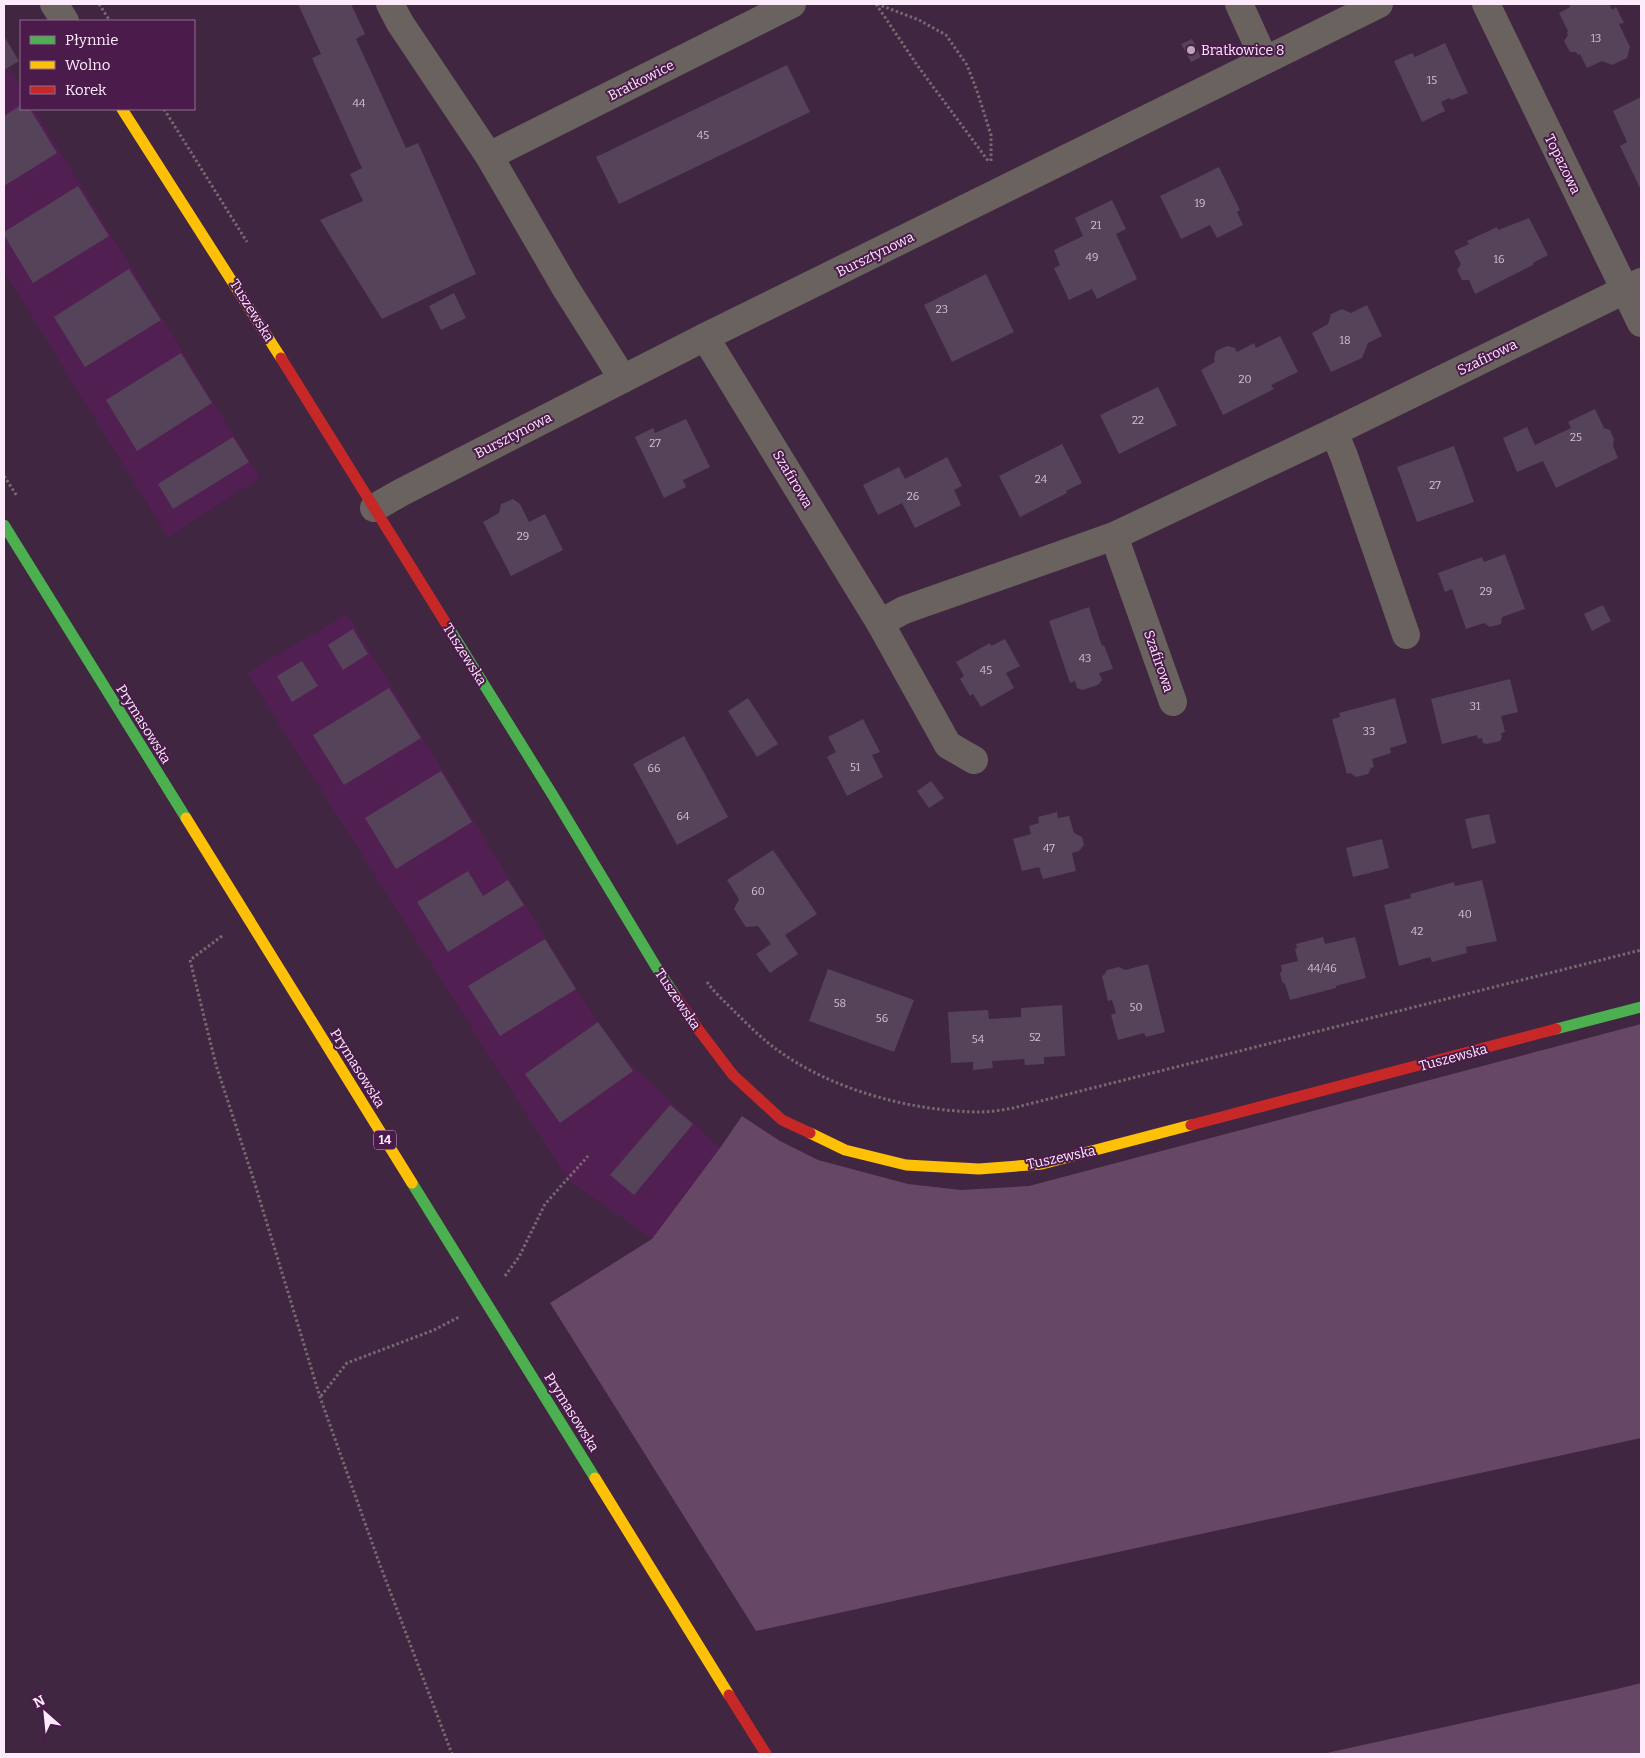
<svg xmlns="http://www.w3.org/2000/svg" width="1645" height="1758" font-family="Bitter,serif">
	<rect width="100%" height="100%" fill="#402640"/>
	<!-- built -->
	<g fill="#521f52">
		<polygon points="4,59 21,88 21,109 34,109 260,478 168,537 4,271"/>
		<polygon points="347,614 611,1045 720,1148 652,1239 568,1180 247,673"/>
	</g>
	<!-- green -->
	<g fill="#664765">
		<polygon points="1641,1024 1641,1438 756,1631 550,1303 652,1239 720,1148 742,1116 780,1141 818,1160 908,1184 961,1190 1029,1186"/>
		<polygon points="1641,1683 1641,1754 1322,1754 1617,1689"/>
	</g>
	<!-- building -->
	<g fill="#554359">
		<polygon points="298,4 351,4 365,34 356,39 406,148 418,143 476,274 382,319 320,220 363,201 350,174 362,168 312,58 321,54"/>
		<polygon points="1569,4 1609,4 1612,10 1616,7 1624,23 1619,24 1630,47 1627,58 1612,65 1602,61 1587,68 1580,54 1578,55 1576,52 1570,52 1564,41 1568,35 1567,33 1568,31 1559,13 1570,7"/>
		<polygon points="4,36 19,61 4,70"/>
		<polygon points="1192,39 1201,57 1191,62 1181,44"/>
		<polygon points="1445,43 1468,93 1451,100 1449,98 1441,102 1445,111 1422,122 1394,61 1412,53 1415,57"/>
		<polygon points="787,65 810,112 619,204 596,157"/>
		<polygon points="1641,97 1641,190 1620,146 1627,142 1613,111"/>
		<polygon points="21,105 21,109 30,109 57,153 4,186 4,116"/>
		<polygon points="1219,167 1240,210 1237,212 1243,225 1217,238 1210,225 1181,239 1160,196"/>
		<polygon points="78,186 109,236 33,283 4,235 4,232"/>
		<polygon points="1112,200 1126,229 1116,234 1137,279 1097,299 1092,289 1069,300 1054,268 1060,265 1054,250 1083,236 1075,218"/>
		<polygon points="1529,218 1548,255 1533,263 1533,265 1475,294 1469,280 1462,280 1457,270 1461,264 1454,251 1469,244 1467,241 1497,227 1498,230"/>
		<polygon points="129,269 161,320 85,367 54,317"/>
		<polygon points="986,274 1014,332 952,362 924,305"/>
		<polygon points="454,293 466,318 441,330 429,306"/>
		<polygon points="1367,305 1382,336 1368,343 1362,358 1331,372 1312,333 1328,324 1331,314 1342,309 1351,313"/>
		<polygon points="1280,336 1298,372 1271,385 1274,389 1223,415 1201,370 1215,362 1214,359 1216,351 1227,346 1235,348 1237,352 1254,343 1256,348"/>
		<polygon points="181,353 212,403 137,451 106,400"/>
		<polygon points="1158,387 1177,425 1119,454 1100,415"/>
		<polygon points="1595,409 1604,428 1610,430 1614,439 1613,446 1618,458 1556,488 1543,461 1517,472 1503,438 1527,427 1535,445 1571,428 1568,422"/>
		<polygon points="686,419 710,467 683,480 686,487 664,498 635,437 653,428 655,433"/>
		<polygon points="233,437 249,462 173,509 158,484"/>
		<polygon points="1062,444 1082,483 1066,491 1067,493 1020,517 999,476"/>
		<polygon points="1454,446 1474,502 1417,522 1397,467"/>
		<polygon points="947,457 962,486 954,490 961,505 915,528 902,503 878,515 863,485 899,467 905,479"/>
		<polygon points="513,499 520,504 529,522 545,514 563,550 511,576 483,522 499,513 501,504"/>
		<polygon points="1505,554 1525,609 1502,617 1501,624 1490,627 1484,623 1466,629 1452,589 1445,592 1438,573 1482,557 1484,562"/>
		<polygon points="1603,605 1611,621 1592,631 1584,614"/>
		<polygon points="1089,607 1102,646 1104,645 1113,669 1099,673 1102,680 1098,685 1082,690 1077,688 1075,681 1070,683 1049,621"/>
		<polygon points="353,629 368,654 343,670 328,645"/>
		<polygon points="1005,639 1020,666 1006,673 1014,688 981,707 973,694 970,696 960,679 964,676 956,662 990,643 991,646"/>
		<polygon points="302,661 318,686 292,702 277,676"/>
		<polygon points="1510,679 1518,712 1501,716 1505,732 1501,733 1502,737 1500,741 1487,744 1483,743 1482,738 1478,739 1477,735 1442,744 1431,699"/>
		<polygon points="389,688 421,738 344,785 313,735"/>
		<polygon points="748,698 778,744 757,757 728,711"/>
		<polygon points="1395,698 1407,743 1390,748 1391,753 1372,759 1374,767 1371,768 1368,774 1356,777 1350,773 1347,774 1332,719 1340,717 1339,713"/>
		<polygon points="863,719 880,752 872,755 883,777 847,796 827,757 836,752 828,737"/>
		<polygon points="684,736 728,817 677,845 633,764"/>
		<polygon points="441,771 472,822 396,869 365,818"/>
		<polygon points="931,781 944,798 929,808 917,791"/>
		<polygon points="1057,812 1058,818 1069,816 1074,833 1082,837 1084,845 1079,851 1072,853 1076,871 1043,879 1039,867 1022,871 1013,839 1031,834 1029,826 1039,823 1038,817"/>
		<polygon points="1489,814 1496,843 1472,849 1465,819"/>
		<polygon points="1382,839 1389,868 1353,877 1346,848"/>
		<polygon points="773,850 817,914 785,935 798,954 770,973 756,954 771,944 758,926 746,927 734,909 739,899 727,880"/>
		<polygon points="468,871 483,896 508,880 524,905 448,952 417,902"/>
		<polygon points="1482,880 1497,941 1466,947 1467,953 1432,962 1430,957 1399,966 1384,905 1411,898 1410,894 1454,882 1455,886"/>
		<polygon points="1323,937 1325,944 1355,937 1366,978 1336,986 1336,988 1290,1000 1285,984 1282,982 1280,973 1282,971 1281,965 1298,961 1295,949 1297,948 1296,944"/>
		<polygon points="545,939 576,989 500,1036 468,986"/>
		<polygon points="1148,964 1165,1032 1146,1037 1144,1033 1118,1040 1111,1015 1116,1013 1112,1000 1108,1001 1102,976 1104,975 1107,970 1119,967 1125,970"/>
		<polygon points="828,969 914,1000 894,1052 809,1021"/>
		<polygon points="1062,1005 1065,1056 1044,1057 1044,1064 1025,1065 1024,1059 992,1061 993,1068 973,1070 973,1062 951,1063 948,1012 988,1010 989,1019 1021,1017 1021,1008"/>
		<polygon points="598,1022 633,1071 560,1123 525,1074"/>
		<polygon points="670,1105 693,1124 634,1195 610,1175"/>
	</g>
	<g fill="none" stroke-linecap="round" stroke-linejoin="round">
		<!-- path -->
		<g stroke="#756a6e" stroke-width="3" stroke-dasharray="2.5 2.5" stroke-linecap="butt">
			<polyline points="99,4 110,21"/>
			<polyline points="876,4 917,65 989,162"/>
			<polyline points="877,4 919,20 946,35 967,65 977,91 991,135 991,162"/>
			<polyline points="164,109 247,242"/>
			<polyline points="4,476 17,496"/>
			<polyline points="222,936 190,960 216,1065 254,1181 320,1397 380,1565 452,1754"/>
			<path d="M707,982C714,992 724,1001 733,1010C745,1022 758,1035 772,1046C828,1089 909,1111 979,1112C990,1112 1002,1110 1013,1108L1641,950"/>
			<polyline points="505,1276 519,1257 545,1204 588,1156"/>
			<polyline points="321,1396 347,1363 434,1330 459,1317"/>
		</g>
		<!-- street -->
		<g stroke="#69625f" stroke-width="28">
			<polyline points="54,4 65,21"/>
			<polyline points="390,4 400,23 489,156 792,4"/>
			<polyline points="1239,4 1264,59"/>
			<polyline points="1486,4 1641,323"/>
			<polyline points="489,156 565,287 623,379"/>
			<polyline points="705,337 880,623 904,610 1114,536 1334,432 1641,282"/>
			<polyline points="1334,432 1344,456 1406,635"/>
			<polyline points="374,508 402,492 705,337 1379,4"/>
			<polyline points="1114,536 1173,702"/>
			<polyline points="880,623 948,745 974,760"/>
		</g>
		<!-- fast -->
		<g stroke="#4caf50" stroke-width="11">
			<polyline points="4,525 186,818"/>
			<polyline points="447,625 552,794 655,965 676,997"/>
			<polyline points="1556,1029 1641,1007"/>
			<polyline points="412,1183 595,1478"/>
		</g>
		<!-- slow -->
		<g stroke="#ffc107" stroke-width="11">
			<polyline points="122,109 281,358"/>
			<polyline points="186,818 412,1183"/>
			<polyline points="810,1133 845,1150 906,1165 979,1169 1042,1164 1191,1125"/>
			<polyline points="595,1478 729,1695"/>
		</g>
		<!-- jam -->
		<g stroke="#c62828" stroke-width="11">
			<polyline points="281,358 447,625"/>
			<polyline points="676,997 698,1029 733,1075 782,1120 810,1133"/>
			<polyline points="1191,1125 1556,1029"/>
			<polyline points="729,1695 766,1754"/>
		</g>
	</g>
	<!-- markers -->
	<circle fill="#bba6ba" stroke="#4b1b4b" stroke-width="2" cx="1191" cy="50" r="5"/>
	<g text-anchor="middle" stroke-width="4" stroke-linejoin="round" paint-order="stroke">
		<!-- number labels -->
		<g font-size="11" fill="#d3c1d3">
			<text x="1596" y="42">13</text>
			<text x="1432" y="84">15</text>
			<text x="359" y="107">44</text>
			<text x="703" y="139">45</text>
			<text x="1200" y="207">19</text>
			<text x="1096" y="229">21</text>
			<text x="1092" y="261">49</text>
			<text x="1499" y="263">16</text>
			<text x="942" y="313">23</text>
			<text x="1345" y="344">18</text>
			<text x="1245" y="383">20</text>
			<text x="1138" y="424">22</text>
			<text x="1576" y="441">25</text>
			<text x="655" y="447">27</text>
			<text x="1041" y="483">24</text>
			<text x="1435" y="489">27</text>
			<text x="913" y="500">26</text>
			<text x="523" y="540">29</text>
			<text x="1486" y="595">29</text>
			<text x="1085" y="662">43</text>
			<text x="986" y="674">45</text>
			<text x="1475" y="710">31</text>
			<text x="1369" y="735">33</text>
			<text x="855" y="771">51</text>
			<text x="654" y="772">66</text>
			<text x="683" y="820">64</text>
			<text x="1049" y="852">47</text>
			<text x="758" y="895">60</text>
			<text x="1465" y="918">40</text>
			<text x="1417" y="935">42</text>
			<text x="1322" y="972">44/46</text>
			<text x="840" y="1007">58</text>
			<text x="1136" y="1011">50</text>
			<text x="882" y="1022">56</text>
			<text x="1035" y="1041">52</text>
			<text x="978" y="1043">54</text>
		</g>
		<!-- shield labels -->
		<rect fill="#4b1b4b" stroke="#c8adc7" stroke-width="1" x="374" y="1130.5" width="22" height="19" rx="4"/>
		<g font-size="12" font-weight="bold" fill="#fdebfc">
			<text x="385" y="1144">14</text>
		</g>
		<!-- poi labels -->
		<g font-size="14" fill="#fdebfc" stroke="#4b1b4b" text-anchor="start">
			<text x="1201" y="55">Bratkowice 8</text>
		</g>
		<!-- street labels -->
		<g font-size="14" fill="#fdebfc" stroke="#4b1b4b">
			<text transform="translate(641 80) rotate(-27)" y="5">Bratkowice</text>
			<text transform="translate(1563 164) rotate(64)" y="5">Topazowa</text>
			<text transform="translate(875 254) rotate(-26)" y="5">Bursztynowa</text>
			<text transform="translate(252 310) rotate(58)" y="5">Tuszewska</text>
			<text transform="translate(1487 357) rotate(-26)" y="5">Szafirowa</text>
			<text transform="translate(513 435) rotate(-27)" y="5">Bursztynowa</text>
			<text transform="translate(793 479) rotate(59)" y="5">Szafirowa</text>
			<text transform="translate(465 654) rotate(58)" y="5">Tuszewska</text>
			<text transform="translate(1159 661) rotate(71)" y="5">Szafirowa</text>
			<text transform="translate(144 724) rotate(58)" y="5">Prymasowska</text>
			<text transform="translate(678 999) rotate(56)" y="5">Tuszewska</text>
			<text transform="translate(1453 1057) rotate(-15)" y="5">Tuszewska</text>
			<text transform="translate(358 1068) rotate(58)" y="5">Prymasowska</text>
			<text transform="translate(1061 1157) rotate(-12)" y="5">Tuszewska</text>
			<text transform="translate(572 1412) rotate(58)" y="5">Prymasowska</text>
		</g>
	</g>
	<!-- border -->
	<rect width="1645" height="1758" fill="none" stroke="#fdebfc" stroke-width="10"/>
	<!-- legend -->
	<rect x="20" y="20" width="175" height="90" fill="#4b1b4b" stroke="#926e92"/>
	<rect x="30" y="36" width="25" height="8" fill="#4caf50" stroke="#926e92"/>
	<text x="65" y="45" font-size="15" fill="#fdebfc">Płynnie</text>
	<rect x="30" y="61" width="25" height="8" fill="#ffc107" stroke="#926e92"/>
	<text x="65" y="70" font-size="15" fill="#fdebfc">Wolno</text>
	<rect x="30" y="86" width="25" height="8" fill="#c62828" stroke="#926e92"/>
	<text x="65" y="95" font-size="15" fill="#fdebfc">Korek</text>
	<!-- north arrow -->
	<g transform="translate(45 1713) rotate(333)" stroke="#4b1b4b" stroke-width="4" paint-order="stroke">
	<path d="M0-4L9 19L0 12L-9 19Z" fill="#fdebfc"/>
	<text y="-8" font-size="14" font-weight="bold" text-anchor="middle" fill="#fdebfc">N</text>
	</g>
</svg>
